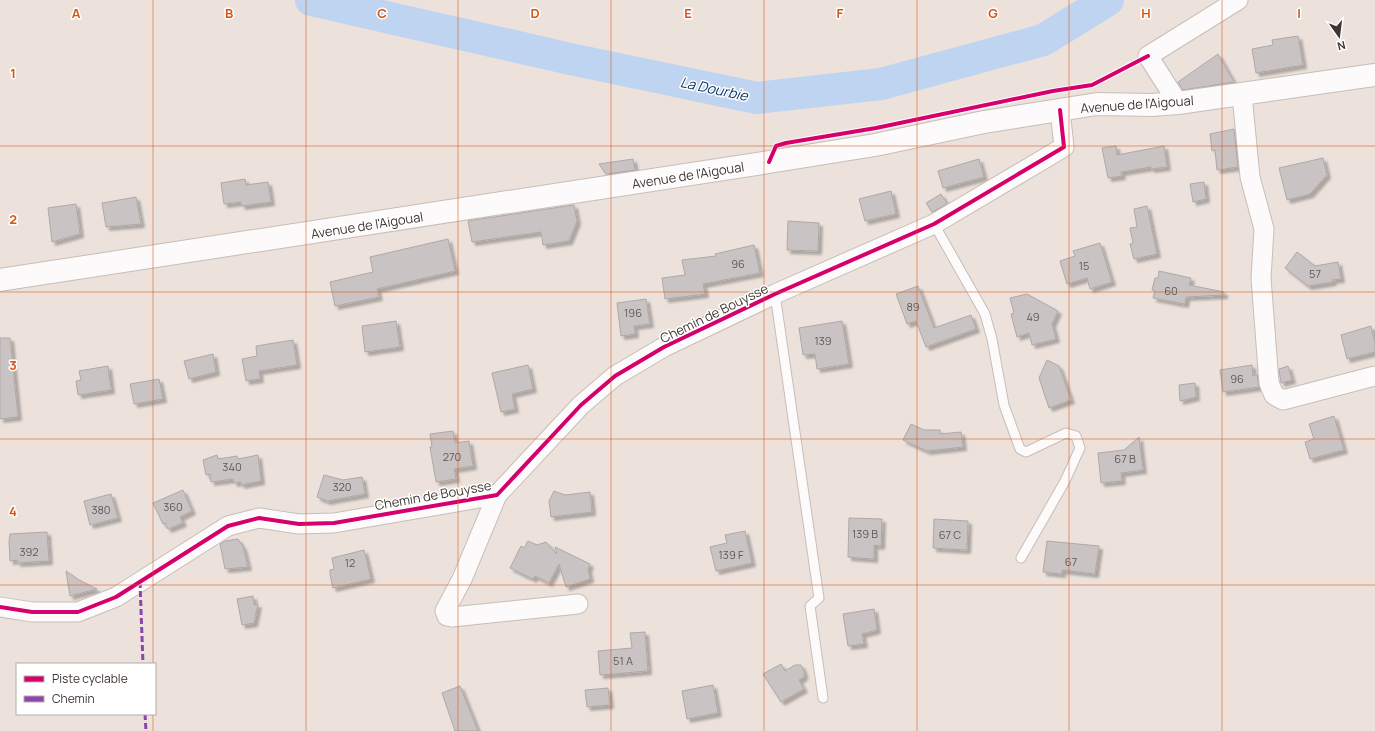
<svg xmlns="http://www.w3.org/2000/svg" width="1375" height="731" font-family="Manrope,sans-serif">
	<defs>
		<filter id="shadow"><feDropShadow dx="3.5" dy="3.5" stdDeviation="1" flood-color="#0004"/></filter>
	</defs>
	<rect width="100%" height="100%" fill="#ece1db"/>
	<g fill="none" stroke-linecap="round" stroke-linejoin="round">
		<!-- river -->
		<polyline stroke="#bed4f1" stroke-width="32" points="311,0 575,60 757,98 881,84 1043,40 1108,0"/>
	</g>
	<!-- building -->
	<g fill="#cac3c4" stroke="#afa8a8" filter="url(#shadow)">
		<polygon points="1298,36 1303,65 1256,73 1252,49 1273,45 1272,40"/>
		<polygon points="1218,54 1234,82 1183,90 1178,82"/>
		<polygon points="1234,129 1238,167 1217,170 1215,150 1212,151 1210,134"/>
		<polygon points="1116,146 1117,155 1164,146 1167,167 1151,169 1151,167 1121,172 1122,176 1108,178 1102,148"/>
		<polygon points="1323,158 1327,175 1310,194 1287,200 1279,168"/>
		<polygon points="633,159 635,170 606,174 599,164"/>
		<polygon points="979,159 984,177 943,188 938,171"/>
		<polygon points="245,179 246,185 268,182 271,202 242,206 241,202 224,204 221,183"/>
		<polygon points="1204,182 1206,199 1193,202 1190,184"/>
		<polygon points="891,191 896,214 865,221 859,199"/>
		<polygon points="941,194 947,204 932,212 926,203"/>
		<polygon points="136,197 141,224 106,227 102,203"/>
		<polygon points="76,204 80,234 52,242 48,208"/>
		<polygon points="574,205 577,221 569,241 543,245 541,232 472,242 468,221"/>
		<polygon points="1147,206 1157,254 1134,259 1130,244 1133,243 1130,228 1137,227 1134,209"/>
		<polygon points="788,221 819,223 818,251 787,250"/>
		<polygon points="448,239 455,271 377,289 379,297 335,306 330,282 373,272 370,257"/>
		<polygon points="1100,243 1112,282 1090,289 1087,278 1067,284 1060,261 1075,256 1073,251"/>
		<polygon points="754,245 760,273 703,284 705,294 665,299 662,278 685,275 682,260 716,256 715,254"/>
		<polygon points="1297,252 1315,266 1338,262 1341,279 1332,280 1333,282 1308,286 1285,268"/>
		<polygon points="1159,271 1191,278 1189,285 1224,292 1224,295 1186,297 1185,304 1153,298 1155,291 1152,290 1155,278 1158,278"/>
		<polygon points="918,286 934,328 971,315 976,329 926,347 916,321 907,324 896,294"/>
		<polygon points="1027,294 1058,311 1052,324 1056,339 1032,345 1029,333 1017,337 1011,314 1014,313 1010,298"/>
		<polygon points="646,299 650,324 634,326 635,334 621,336 617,303"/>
		<polygon points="396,321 400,347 365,352 362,326"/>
		<polygon points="842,321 849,364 817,369 815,354 803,355 799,328"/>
		<polygon points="1371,326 1375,343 1375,352 1347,359 1341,335"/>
		<polygon points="0,338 10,338 18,417 0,419"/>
		<polygon points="293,340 297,365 259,371 260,379 246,381 242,359 257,356 256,346"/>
		<polygon points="213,354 216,372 189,379 184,361"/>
		<polygon points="1047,360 1059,366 1071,400 1049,408 1039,378"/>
		<polygon points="528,365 533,389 512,394 515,409 501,412 492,373"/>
		<polygon points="1252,365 1253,376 1257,374 1259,387 1223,392 1220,370"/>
		<polygon points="108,366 111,390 78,395 76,381 81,380 79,371"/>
		<polygon points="1288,366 1292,380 1281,383 1279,369"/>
		<polygon points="159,379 163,399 134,404 130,384"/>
		<polygon points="1195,383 1196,397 1180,401 1179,385"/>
		<polygon points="1334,416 1344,450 1310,459 1305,442 1314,439 1309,424"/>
		<polygon points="911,424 924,430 940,430 940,434 961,432 963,447 927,451 903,440"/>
		<polygon points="453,431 455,443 469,441 473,466 454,469 456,479 436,482 430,447 432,447 430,434"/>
		<polygon points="1139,437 1143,470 1121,473 1122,481 1101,483 1098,453 1124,450"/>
		<polygon points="217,455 218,459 237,456 238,459 258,455 261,481 241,485 241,482 234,483 233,479 211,482 210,474 206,475 203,460"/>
		<polygon points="324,475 343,480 362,477 365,494 327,501 317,497"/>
		<polygon points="183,490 192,511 180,517 183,523 168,529 165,523 163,524 153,503"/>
		<polygon points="554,491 565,495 590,492 592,512 551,517 549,501"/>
		<polygon points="111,494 118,518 90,525 84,501"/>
		<polygon points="849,518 882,519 881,546 874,545 874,559 848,557"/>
		<polygon points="934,519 968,521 967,550 933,548"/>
		<polygon points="745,531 752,563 716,571 710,547 727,543 725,535"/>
		<polygon points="47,532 49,561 17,563 17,560 10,561 9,541 10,534"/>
		<polygon points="238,539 243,547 248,567 225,569 220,544 225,541"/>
		<polygon points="528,541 537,545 546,542 557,554 555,547 590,564 588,569 590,579 566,587 559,564 549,583 535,576 533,579 510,568 521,546 524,548"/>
		<polygon points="1047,541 1099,546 1095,574 1062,570 1062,574 1043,572"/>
		<polygon points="364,550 371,579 333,588 330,574 330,570 334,569 332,558"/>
		<polygon points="66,571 79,580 97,589 70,596"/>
		<polygon points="253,596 254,605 258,604 254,623 242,625 237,599"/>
		<polygon points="874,609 877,630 862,634 864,644 848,646 843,614"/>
		<polygon points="645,632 648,671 600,675 598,651 632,648 630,633"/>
		<polygon points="781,664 785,671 795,665 801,665 804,672 804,677 799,680 804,689 781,702 763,674"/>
		<polygon points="713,685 718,713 687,719 682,691"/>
		<polygon points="460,686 478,731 455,731 442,693"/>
		<polygon points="608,688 610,705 587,707 585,690"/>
	</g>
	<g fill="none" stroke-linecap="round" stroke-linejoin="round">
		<!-- lane casing -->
		<g stroke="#c7beb8" stroke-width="11">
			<g id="lane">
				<polyline points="934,224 985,314 992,339 1004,405 1020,449 1026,452 1066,433 1076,436 1080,448 1065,481 1021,558"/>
				<polyline points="775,294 819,598 810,606 823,698"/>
			</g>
		</g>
		<!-- street casing -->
		<g stroke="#c7beb8" stroke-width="21">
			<g id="street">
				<polyline points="1242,95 1250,177 1264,229 1261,278 1269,383 1274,395 1283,400 1375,376"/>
				<polyline points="1178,103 1148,56 1238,0"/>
				<polyline points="497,495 462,579 445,611 447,616 452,617 578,604"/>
				<polyline points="0,607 32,612 78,612 116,597 228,526 259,518 299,524 334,523 497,495 581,405 615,376 664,347 775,294 934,224 1064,147 1060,110"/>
			</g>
		</g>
		<!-- secondary casing -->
		<g stroke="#c7beb8" stroke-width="24">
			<polyline id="secondary" points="0,280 769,162 875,145 984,122 1097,104 1152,105 1178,103 1375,75"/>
		</g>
		<!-- lane -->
		<use href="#lane" stroke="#fcfafa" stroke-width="9"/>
		<!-- street -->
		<use href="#street" stroke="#fcfafa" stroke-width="19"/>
		<!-- secondary -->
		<use href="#secondary" stroke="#fcfafa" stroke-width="22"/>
		<!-- quiet -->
		<g stroke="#8e44ad" stroke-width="3" stroke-dasharray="6 3" stroke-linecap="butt">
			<polyline points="140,582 143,664"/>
			<polyline points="145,714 146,731"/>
		</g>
		<!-- cycleway casing -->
		<g stroke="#fff" stroke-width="6">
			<g id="cycleway">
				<polyline points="769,162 776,146 786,143 876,128 1053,91 1092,85 1148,56"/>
				<polyline points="0,607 32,612 78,612 116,597 228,526 259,518 299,524 334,523 497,495 581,405 615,376 664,347 775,294 934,224 1064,147 1060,110"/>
			</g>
		</g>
		<!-- cycleway -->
		<use href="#cycleway" stroke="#d6006c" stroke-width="4"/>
	</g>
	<!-- grid -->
	<path fill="none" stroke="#d75510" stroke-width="1" stroke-opacity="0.55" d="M153,0V664M306,0V731M458,0V731M611,0V731M764,0V731M917,0V731M1069,0V731M1222,0V731M0,146H1375M0,292H1375M0,439H1375M0,585H1375M153,714V731"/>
	<g text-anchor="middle" stroke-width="3" stroke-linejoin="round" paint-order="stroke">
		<!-- number labels -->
		<g font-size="11" fill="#615855">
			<text x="738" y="268">96</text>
			<text x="1084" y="270">15</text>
			<text x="1315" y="278">57</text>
			<text x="1171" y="295">60</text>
			<text x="913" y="311">89</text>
			<text x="633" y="317">196</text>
			<text x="1033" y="321">49</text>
			<text x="823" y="345">139</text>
			<text x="1237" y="383">96</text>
			<text x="452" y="461">270</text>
			<text x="1125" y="463">67 B</text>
			<text x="232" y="471">340</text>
			<text x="342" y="491">320</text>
			<text x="173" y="511">360</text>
			<text x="101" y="514">380</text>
			<text x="865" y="538">139 B</text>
			<text x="950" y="539">67 C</text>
			<text x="29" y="556">392</text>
			<text x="731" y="559">139 F</text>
			<text x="1071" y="566">67</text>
			<text x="350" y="567">12</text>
			<text x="623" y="665">51 A</text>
		</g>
		<!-- street labels -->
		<g font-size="13" fill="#3e3530" stroke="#fff">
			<text transform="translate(1137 104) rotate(-4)" y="5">Avenue de l'Aigoual</text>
			<text transform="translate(688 175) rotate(-9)" y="5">Avenue de l'Aigoual</text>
			<text transform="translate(367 225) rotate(-9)" y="5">Avenue de l'Aigoual</text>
			<text transform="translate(714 313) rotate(-26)" y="5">Chemin de Bouysse</text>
			<text transform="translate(433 495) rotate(-10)" y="5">Chemin de Bouysse</text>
		</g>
		<!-- water labels -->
		<g font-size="14" font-style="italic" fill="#0e3764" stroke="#fff">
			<text transform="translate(714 89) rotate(12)" y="5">La Dourbie</text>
		</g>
	</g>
	<g font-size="13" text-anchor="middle" font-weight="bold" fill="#d75510" stroke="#fff" stroke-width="3" stroke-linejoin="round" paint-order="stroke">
		<text x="76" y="18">A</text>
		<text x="229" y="18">B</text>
		<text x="382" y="18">C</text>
		<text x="535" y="18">D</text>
		<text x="688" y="18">E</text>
		<text x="840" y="18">F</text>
		<text x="993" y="18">G</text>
		<text x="1146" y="18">H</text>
		<text x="1299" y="18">I</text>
		<text x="13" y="78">1</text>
		<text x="13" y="224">2</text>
		<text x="13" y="370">3</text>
		<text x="13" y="516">4</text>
	</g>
	<!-- legend -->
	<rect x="16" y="663" width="140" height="52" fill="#ffffff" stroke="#b2aeac"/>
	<rect x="24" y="676" width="20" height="6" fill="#d6006c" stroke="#b2aeac"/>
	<text x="52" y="683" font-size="12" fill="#3e3530">Piste cyclable</text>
	<rect x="24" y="696" width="20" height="6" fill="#8e44ad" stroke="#b2aeac"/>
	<text x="52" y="703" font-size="12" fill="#3e3530">Chemin</text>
	<!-- north arrow -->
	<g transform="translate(1339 36) rotate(166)" stroke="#ffffff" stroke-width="3" paint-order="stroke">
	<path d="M0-3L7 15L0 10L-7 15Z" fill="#3e3530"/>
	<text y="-6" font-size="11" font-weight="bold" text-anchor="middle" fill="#3e3530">N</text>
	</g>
</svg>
